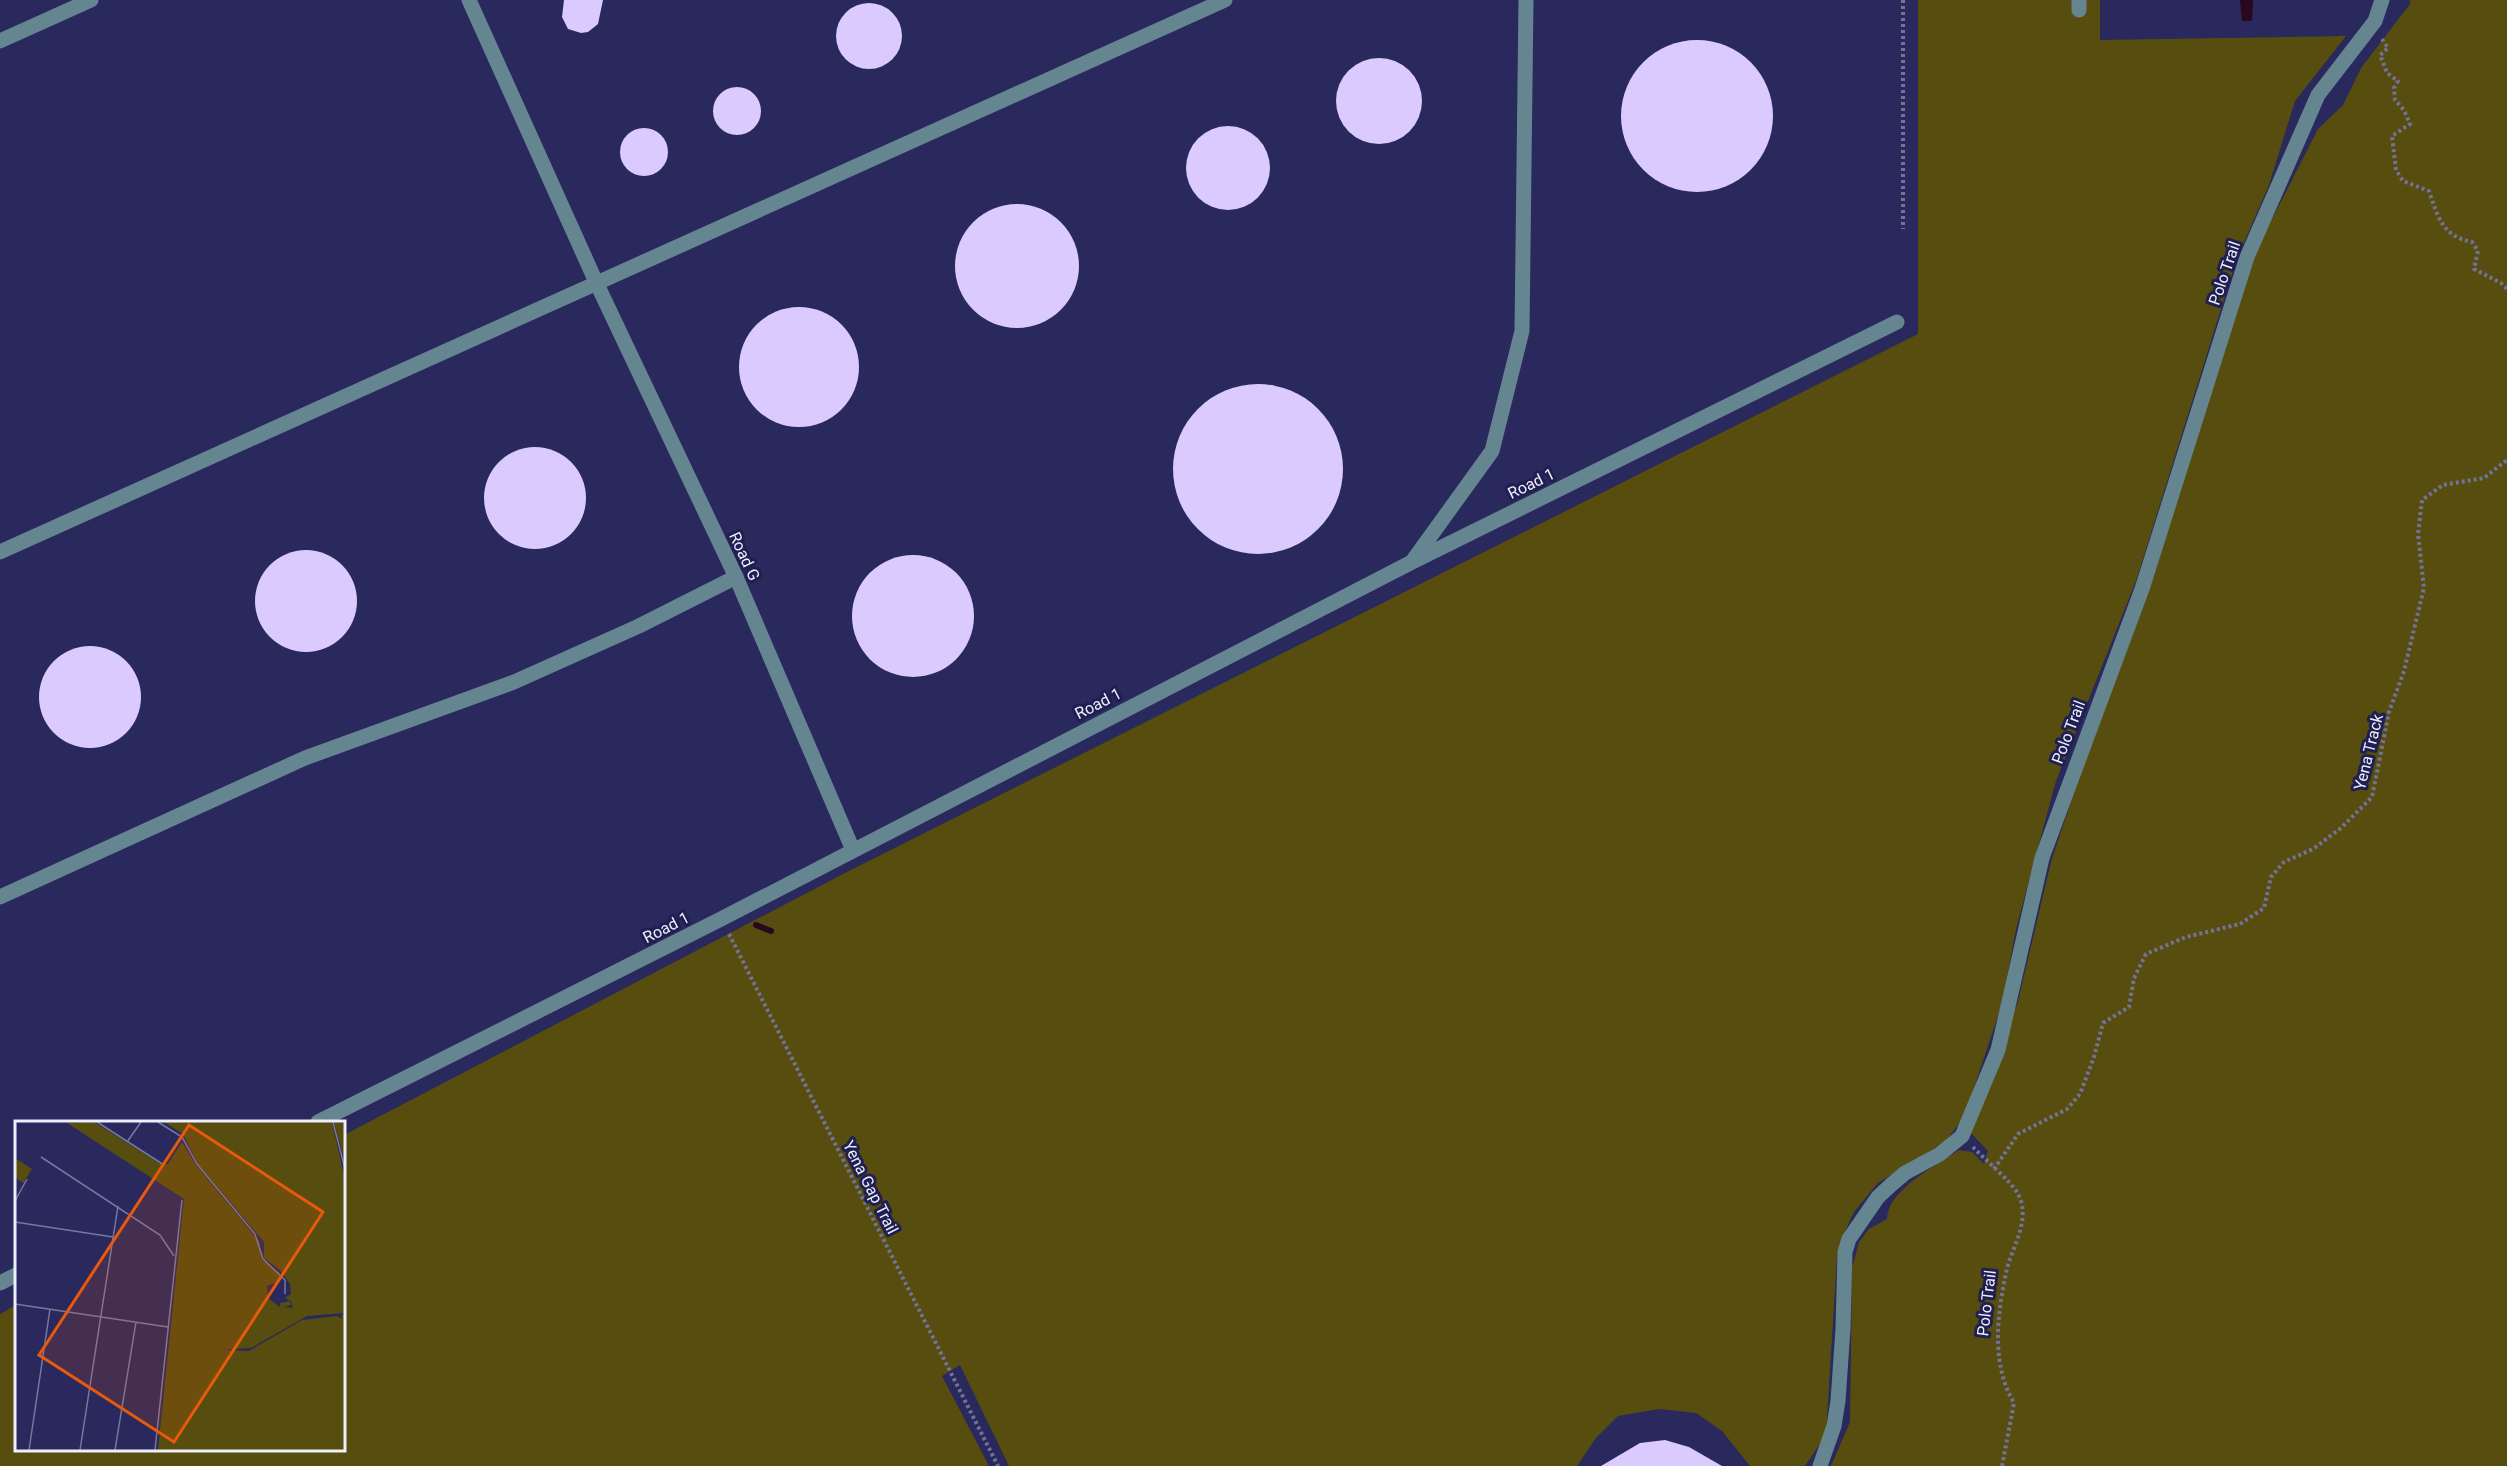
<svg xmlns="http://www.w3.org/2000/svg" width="2507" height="1466" font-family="Roboto,sans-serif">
	<rect width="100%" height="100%" fill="#29295d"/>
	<!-- green -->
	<g fill="#574d0e">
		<polygon points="1918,0 2100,0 2100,40 2346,36 2295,101 2269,185 2236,261 2136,581 2056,781 2016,929 2002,1004 1964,1117 1946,1141 1878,1183 1854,1212 1842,1238 1837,1257 1826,1435 1805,1466 1750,1466 1722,1431 1696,1413 1659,1409 1618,1416 1596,1438 1577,1466 1009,1466 960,1365 942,1376 989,1466 0,1466 0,1314 16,1305 16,1450 344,1450 344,1135 845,873 1918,334"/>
		<path d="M2410,0H2507V1466H1831L1850,1422L1852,1268L1859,1242L1869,1229L1887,1219C1888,1189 1936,1166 1959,1150L1972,1152L1984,1164L1988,1151L1971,1133L2018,1001L2051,862L2248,266L2318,129L2343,105L2361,68L2410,4Z"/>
	</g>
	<!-- water -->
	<polygon fill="#28071f" points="2240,0 2253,0 2252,21 2242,21"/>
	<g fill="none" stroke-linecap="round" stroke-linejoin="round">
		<!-- stream -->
		<polyline stroke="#28071f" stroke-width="6" points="756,925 771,931"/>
	</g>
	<!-- building -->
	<g fill="#dbcafe">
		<polygon points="564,0 603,0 598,24 588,32 581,33 568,29 562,17"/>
		<circle cx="869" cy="36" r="33"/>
		<circle cx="1697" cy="116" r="76"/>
		<circle cx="1379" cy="101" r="43"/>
		<circle cx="737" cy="111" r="24"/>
		<circle cx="1228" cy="168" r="42"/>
		<circle cx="644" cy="152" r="24"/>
		<circle cx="1017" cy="266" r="62"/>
		<circle cx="799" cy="367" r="60"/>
		<circle cx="1258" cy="469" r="85"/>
		<circle cx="535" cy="498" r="51"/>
		<circle cx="306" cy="601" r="51"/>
		<circle cx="913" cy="616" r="61"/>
		<circle cx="90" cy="697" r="51"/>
		<polygon points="1665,1440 1689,1447 1722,1466 1601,1466 1640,1443"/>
	</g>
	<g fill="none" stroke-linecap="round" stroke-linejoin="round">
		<!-- path -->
		<g stroke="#727399" stroke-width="4" stroke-dasharray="3 3" stroke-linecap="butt">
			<polyline points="1903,0 1903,229"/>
			<path d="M2382,39L2388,48L2380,55L2387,73L2398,81L2394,88L2395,100L2404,110L2410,124L2392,136L2396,170L2403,181L2429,191C2438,217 2442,236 2472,242L2478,251L2474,269L2501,283L2507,289"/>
			<polyline points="729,934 998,1466"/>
			<path d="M1973,1147C1984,1159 2011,1181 2018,1194C2032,1220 2011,1248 2006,1273C1997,1316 1991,1364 2014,1403L2002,1466"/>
			<polyline points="1994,1169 2018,1134 2067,1109 2080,1094 2094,1057 2103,1023 2129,1007 2134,978 2146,954 2186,937 2240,924 2264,908 2271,877 2284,862 2313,849 2341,828 2372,797 2389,712 2404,671 2424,588 2418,534 2422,500 2443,485 2484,478 2507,460"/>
		</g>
		<!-- minor -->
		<g stroke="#658691" stroke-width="15">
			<polyline points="469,0 596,282 736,577 853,850"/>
			<polyline points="2079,0 2079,10"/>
			<polyline points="0,41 91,0"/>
			<polyline points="0,552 1225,0"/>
			<polyline points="1414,559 1492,451 1522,331 1526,0"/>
			<polyline points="0,897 305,758 514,682 639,626 736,577"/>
			<polyline points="318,1122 721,919 1412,562 1897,322"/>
			<polyline points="0,1283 16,1275"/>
			<polyline points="1820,1466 1834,1426 1838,1401 1843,1329 1845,1252 1849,1239 1878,1197 1892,1184 1905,1173 1940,1154 1962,1136 1998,1050 2042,858 2142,589 2247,257 2318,95 2375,21 2382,0"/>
		</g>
	</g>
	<g text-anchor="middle" stroke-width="6" stroke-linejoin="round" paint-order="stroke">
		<!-- street labels -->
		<g font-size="16" fill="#edeffd" stroke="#201f52">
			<text transform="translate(2224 273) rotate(-71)" y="6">Polo Trail</text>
			<text transform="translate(1531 483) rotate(-26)" y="6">Road 1</text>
			<text transform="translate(745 556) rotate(65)" y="6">Road G</text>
			<text transform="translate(1098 703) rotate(-27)" y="6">Road 1</text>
			<text transform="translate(2068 732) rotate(-69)" y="6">Polo Trail</text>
			<text transform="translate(2368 752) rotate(-76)" y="6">Yena Track</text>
			<text transform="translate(666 927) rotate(-27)" y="6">Road 1</text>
			<text transform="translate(871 1187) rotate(63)" y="6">Yena Gap Trail</text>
			<text transform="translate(1986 1303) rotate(-83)" y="6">Polo Trail</text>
		</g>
	</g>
	<!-- overview -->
	<g transform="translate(15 1121)">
		<rect width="330" height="330" fill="#29295d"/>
		<path d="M79,1L144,42L153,43L167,21L181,44L244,120L247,139L265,152V160L252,165L253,177L265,186V182L275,180L276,184L269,186L278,187L276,180L270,177L276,173L275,163L265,149L249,137V121L183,43L168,13L149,1H317L330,58V192L292,195L236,227L207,229L234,230L287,199L322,195L327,198L326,194L330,193V329H143L169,78L52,2ZM319,1L330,2V41ZM0,37L17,48L8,62L0,56Z" fill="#574d0e"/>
		<path fill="none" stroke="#77789d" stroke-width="1.5" d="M82,1L149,44M143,1L167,16L182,43L240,113L248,138L270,159V173M318,1L330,48M112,21L126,1M26,36L145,114L159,135M0,80L12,58M0,101L98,116M0,183L153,206M14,329L35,188M65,329L103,85M100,329L121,201M140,329L167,79"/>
		<path fill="#e8590c" fill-opacity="0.15" stroke="#e8590c" stroke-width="3" d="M174,4L308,91L159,321L24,234Z"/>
		<rect width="330" height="330" fill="none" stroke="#edeffd" stroke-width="3"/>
	</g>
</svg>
